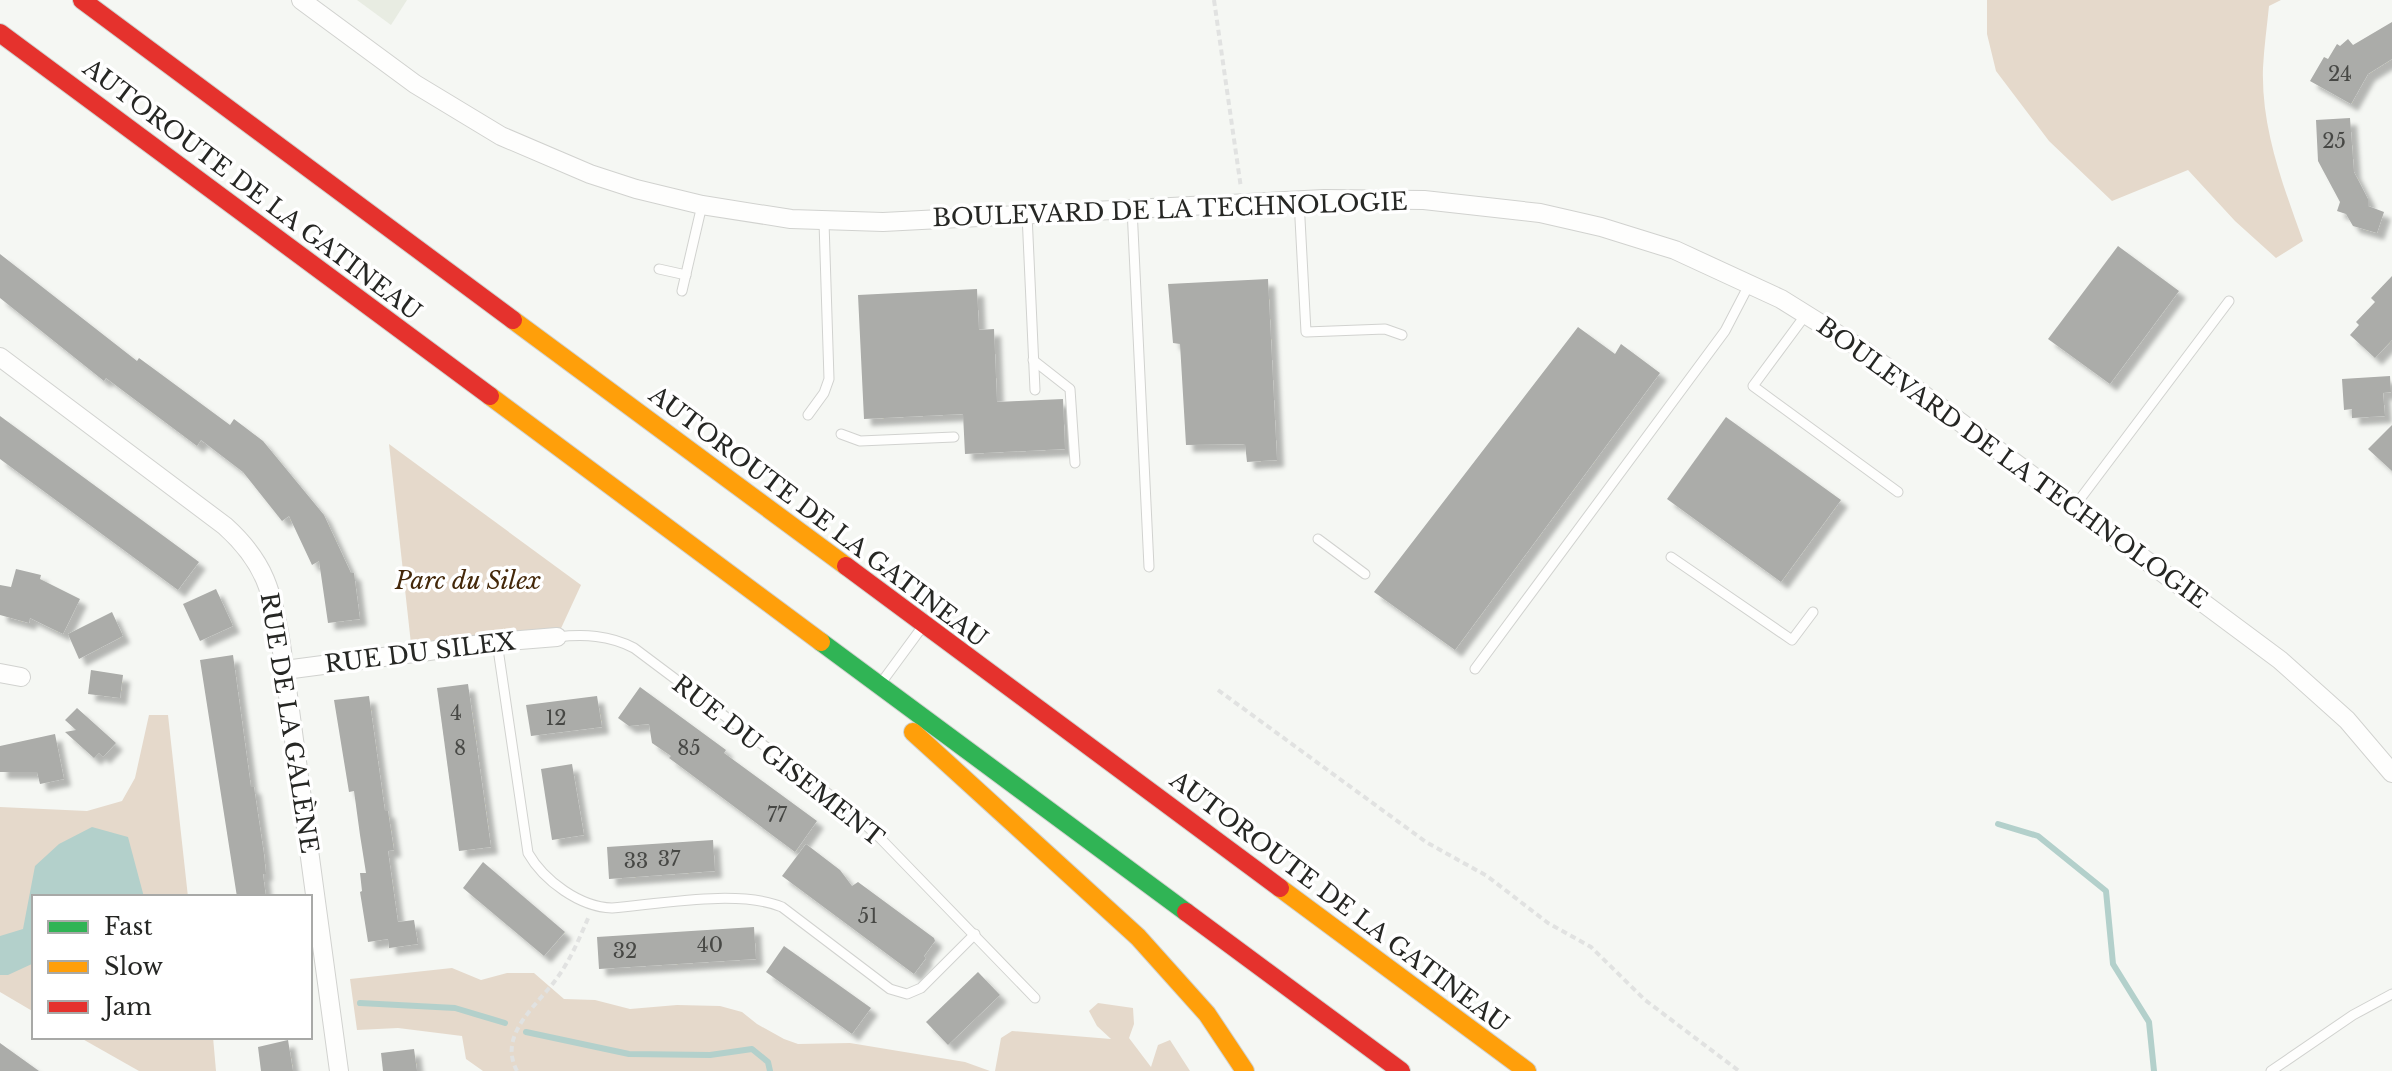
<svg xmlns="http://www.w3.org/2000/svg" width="2392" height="1071" font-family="'Libre Baskerville',serif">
	<defs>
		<filter id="shadow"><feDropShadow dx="7" dy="7" stdDeviation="2" flood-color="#0004"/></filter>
	</defs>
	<rect width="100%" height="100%" fill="#f5f7f3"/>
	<!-- built -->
	<polygon fill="#e8ece2" points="357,0 407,0 391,25"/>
	<!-- green -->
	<g fill="#e5d9cb">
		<path d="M1987,0H2281L2269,6C2267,26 2264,47 2263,68C2261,128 2283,185 2303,241L2276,258L2235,221L2188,170L2112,201L2049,141L1996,71L1987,34Z"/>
		<polygon points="389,444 581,585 557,637 412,653"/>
		<polygon points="149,715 168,715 188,897 34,897 34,1012 0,992 0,807 87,811 122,801 135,778"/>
		<polygon points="452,968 481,980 507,973 534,973 564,999 595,1000 630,1009 677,1005 720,1006 742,1012 757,1024 784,1039 798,1044 850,1043 965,1062 990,1071 483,1071 466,1059 462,1036 398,1028 357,1030 350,979"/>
		<polygon points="1098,1003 1133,1008 1134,1024 1129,1038 1151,1067 1158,1045 1170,1040 1190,1071 995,1071 1001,1038 1012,1031 1111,1039 1097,1026 1089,1011"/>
		<polygon points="79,1037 213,1037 216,1071 139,1071"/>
	</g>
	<!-- water -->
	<polygon fill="#b3d0cb" points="92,827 128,837 144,897 34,897 34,963 8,975 0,975 0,936 23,929 35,866 59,844"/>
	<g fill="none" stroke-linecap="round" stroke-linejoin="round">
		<!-- stream -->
		<g stroke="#b3d0cb" stroke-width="6">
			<polyline points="1998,824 2038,836 2106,891 2113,964 2149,1022 2154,1071"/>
			<polyline points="360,1003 455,1008 505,1023"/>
			<polyline points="526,1032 629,1054 710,1055 752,1049 768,1062 770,1071"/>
		</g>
	</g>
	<!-- building -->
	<g fill="#abaca9" filter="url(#shadow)">
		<polygon points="2392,22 2392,59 2368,74 2351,104 2310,81 2324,57 2328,59 2337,44 2340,46 2348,39 2353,45"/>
		<polygon points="2350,118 2354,172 2368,199 2368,206 2384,212 2377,233 2353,226 2346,214 2337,211 2340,202 2318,161 2316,120"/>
		<polygon points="2118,246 2179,291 2110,384 2048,339"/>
		<polygon points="0,254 137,361 139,358 230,425 234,419 263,441 324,515 351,573 354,573 360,619 328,623 319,561 312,565 289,516 282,521 243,472 201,440 197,446 106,378 104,381 0,298"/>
		<polygon points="2392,276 2392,340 2375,358 2350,335 2359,325 2356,322 2375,302 2371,298"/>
		<polygon points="1268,279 1277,460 1247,462 1245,444 1186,445 1180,344 1173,343 1168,284"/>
		<polygon points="977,289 979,330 994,329 997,402 1063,399 1065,449 965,454 963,414 864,419 858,295"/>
		<polygon points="1578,327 1615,354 1621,344 1660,373 1455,650 1374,592"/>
		<polygon points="2390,376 2391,392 2383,393 2385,416 2352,418 2352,409 2344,410 2342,379"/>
		<polygon points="0,416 199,562 178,590 0,459"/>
		<polygon points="1726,417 1841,500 1781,582 1667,499"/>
		<polygon points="2392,425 2392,471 2368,449"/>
		<polygon points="16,569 41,575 40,579 80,599 63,634 30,618 29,623 0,615 0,585 11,587"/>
		<polygon points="216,589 233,626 200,641 183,604"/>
		<polygon points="112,612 123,636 79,659 68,634"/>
		<polygon points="233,655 251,787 254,787 264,854 266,874 263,874 266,897 237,897 200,660"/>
		<polygon points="91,670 123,675 120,698 88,694"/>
		<polygon points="468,684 491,847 459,851 437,688"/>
		<polygon points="640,687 726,750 724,753 817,821 795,852 669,758 671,756 652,743 649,724 629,726 618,718"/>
		<polygon points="369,696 385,811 388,811 394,850 388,851 398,922 414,920 418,944 389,948 388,939 368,942 360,892 362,891 360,873 366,873 360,835 354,791 349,792 334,700"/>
		<polygon points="597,696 602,727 531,736 526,705"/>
		<polygon points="77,708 116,743 103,757 99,753 94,758 65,732 76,730 65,720"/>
		<polygon points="55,734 64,779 40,784 37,772 0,772 0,746"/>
		<polygon points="572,764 584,835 552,840 541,769"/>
		<polygon points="713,840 715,871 609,879 607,847"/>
		<polygon points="806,844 840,870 852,886 858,882 934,938 935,941 924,956 926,958 914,974 782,876"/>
		<polygon points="483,862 565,932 544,956 463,888"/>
		<polygon points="754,927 756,959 599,969 597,937"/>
		<polygon points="784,946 871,1008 852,1034 766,972"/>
		<polygon points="978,972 1000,995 948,1045 926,1022"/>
		<polygon points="288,1040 293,1071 261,1071 258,1047"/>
		<polygon points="0,1043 39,1071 0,1071"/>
		<polygon points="414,1049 417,1071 383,1071 381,1053"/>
	</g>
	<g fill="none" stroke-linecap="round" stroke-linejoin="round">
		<!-- lane casing -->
		<g stroke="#d1d2cf" stroke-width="11">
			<g id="lane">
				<polyline points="1299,200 1306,332 1385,329 1402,335"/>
				<polyline points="1132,208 1149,567"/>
				<polyline points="1027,214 1035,390"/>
				<polyline points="659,269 686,275"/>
				<polyline points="682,291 702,205"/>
				<polyline points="1807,313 1753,386 1898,492"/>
				<polyline points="1033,360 1070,389 1075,463"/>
				<polyline points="808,415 824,393 829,379 824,222"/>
				<polyline points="841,434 860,441 954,437"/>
				<polyline points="2074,507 2229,301"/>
				<polyline points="1318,539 1365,574"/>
				<polyline points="1671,557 1792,640 1813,612"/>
				<path d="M557,637C584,634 609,635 634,648L842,804L881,839L1035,998"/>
				<path d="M497,642L528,853C544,881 580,907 612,908C660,904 739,889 782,907L890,989L907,994L921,988L975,934"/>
				<polyline points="1475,669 1725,331 1750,283"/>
				<polyline points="884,679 920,630"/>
				<polyline points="2271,1071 2353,1015 2392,994"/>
			</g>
		</g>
		<!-- street casing -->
		<g stroke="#d1d2cf" stroke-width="20">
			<g id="street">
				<polyline points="301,0 415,84 501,136 590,174 636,189 702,205 791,219 883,222 1324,199 1424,200 1540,213 1601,227 1675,250 1781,299 1866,352 2280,660 2347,720 2392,773"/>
				<path d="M0,357L225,526C266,563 272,592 281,644L339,1071"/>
				<polyline points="285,670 497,642 557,637"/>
				<polyline points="0,673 21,677"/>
			</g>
		</g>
		<!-- fast casing -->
		<g stroke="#d1d2cf" stroke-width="20">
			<polyline id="fast" points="821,642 1186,912"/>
		</g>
		<!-- slow casing -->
		<g stroke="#d1d2cf" stroke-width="20">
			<g id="slow">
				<polyline points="513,320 846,566"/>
				<polyline points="490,396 821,642"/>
				<polyline points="913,732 1138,937 1207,1014 1245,1071"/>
				<polyline points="1280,888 1527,1071"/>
			</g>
		</g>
		<!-- jam casing -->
		<g stroke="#d1d2cf" stroke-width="20">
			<g id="jam">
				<polyline points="82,0 513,320"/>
				<polyline points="0,33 490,396"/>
				<polyline points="846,566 1280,888"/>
				<polyline points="1186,912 1401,1071"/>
			</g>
		</g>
		<!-- path -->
		<g stroke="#e1e2e1" stroke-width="4" stroke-dasharray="6 4" stroke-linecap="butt">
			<polyline points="1214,0 1241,188"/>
			<polyline points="1218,690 1426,842 1487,876 1548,923 1591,947 1645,1000 1739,1071"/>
			<path d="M517,1071C497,1034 538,1005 557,978C571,959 580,937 589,916"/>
		</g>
		<!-- lane -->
		<use href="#lane" stroke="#fefefd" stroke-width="9"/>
		<!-- street -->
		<use href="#street" stroke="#fefefd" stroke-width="18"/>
		<!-- fast -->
		<use href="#fast" stroke="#30b455" stroke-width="18"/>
		<!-- slow -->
		<use href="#slow" stroke="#ff9f0a" stroke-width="18"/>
		<!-- jam -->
		<use href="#jam" stroke="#e5322d" stroke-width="18"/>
	</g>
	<g text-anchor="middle" stroke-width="7" stroke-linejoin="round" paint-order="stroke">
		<!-- number labels -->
		<g font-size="20" fill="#474845">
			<text x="2340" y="81">24</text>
			<text x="2334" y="148">25</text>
			<text x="456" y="720">4</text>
			<text x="556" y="725">12</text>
			<text x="460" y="755">8</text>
			<text x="689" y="755">85</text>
			<text x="777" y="822">77</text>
			<text x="669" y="866">37</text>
			<text x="636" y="868">33</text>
			<text x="868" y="923">51</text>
			<text x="710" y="952">40</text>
			<text x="625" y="958">32</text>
		</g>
		<!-- street labels -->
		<g font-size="24" fill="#262724" stroke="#fff">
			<text transform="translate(252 190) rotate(37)" y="8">AUTOROUTE DE LA GATINEAU</text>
			<text transform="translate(1170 210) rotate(-2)" y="8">BOULEVARD DE LA TECHNOLOGIE</text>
			<text transform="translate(2012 463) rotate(36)" y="8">BOULEVARD DE LA TECHNOLOGIE</text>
			<text transform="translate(818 517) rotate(37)" y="8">AUTOROUTE DE LA GATINEAU</text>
			<text transform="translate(420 653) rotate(-7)" y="8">RUE DU SILEX</text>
			<text transform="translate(289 723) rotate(81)" y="8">RUE DE LA GALÈNE</text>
			<text transform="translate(778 761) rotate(38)" y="8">RUE DU GISEMENT</text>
			<text transform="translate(1339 902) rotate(37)" y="8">AUTOROUTE DE LA GATINEAU</text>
		</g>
		<!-- park labels -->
		<g font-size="24" font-style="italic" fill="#44280a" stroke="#fff">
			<text x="468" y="589">Parc du Silex</text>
		</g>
	</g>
	<!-- legend -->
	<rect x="32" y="895" width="280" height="144" fill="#ffffff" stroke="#a8a9a7" stroke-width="2"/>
	<rect x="48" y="921" width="40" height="12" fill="#30b455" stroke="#a8a9a7" stroke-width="2"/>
	<text x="104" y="935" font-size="24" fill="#262724">Fast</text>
	<rect x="48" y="961" width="40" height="12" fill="#ff9f0a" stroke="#a8a9a7" stroke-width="2"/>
	<text x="104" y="975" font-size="24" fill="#262724">Slow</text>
	<rect x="48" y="1001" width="40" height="12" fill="#e5322d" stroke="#a8a9a7" stroke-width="2"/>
	<text x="104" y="1015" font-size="24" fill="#262724">Jam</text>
</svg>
